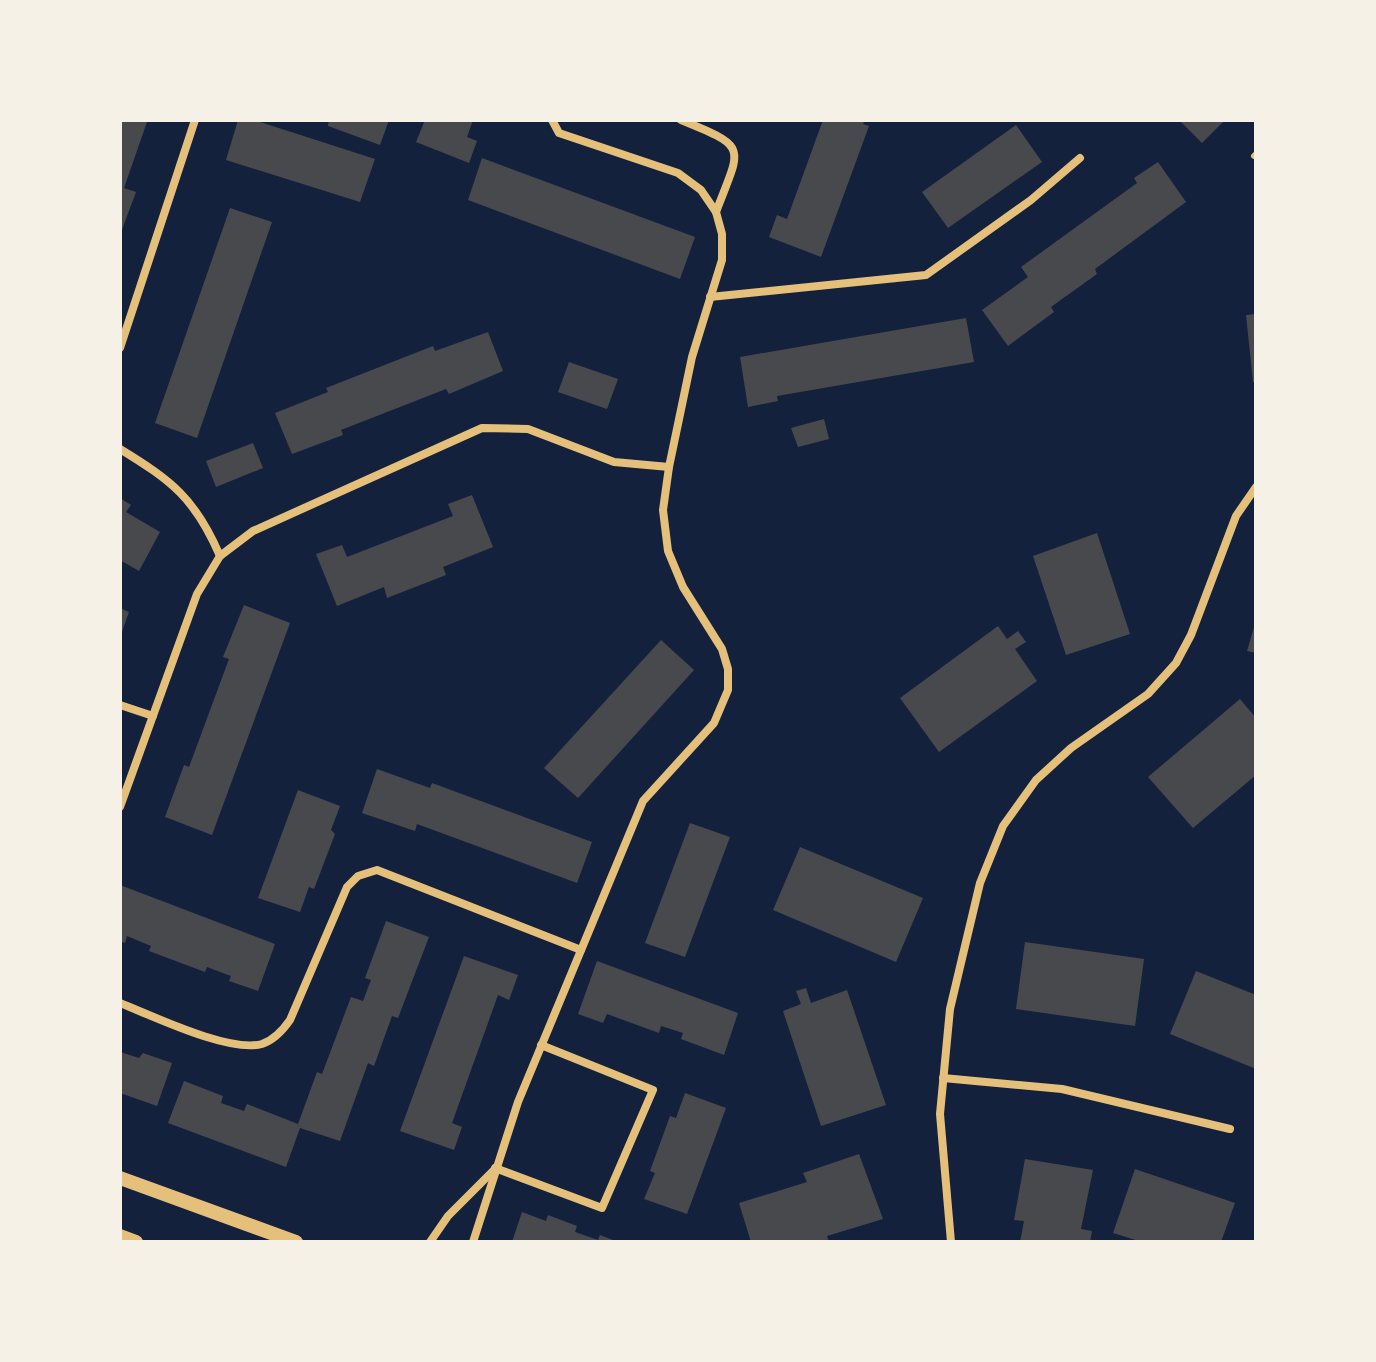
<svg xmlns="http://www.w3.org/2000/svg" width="1376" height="1362" font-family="Arial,sans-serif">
	<rect width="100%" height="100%" fill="#14213d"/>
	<!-- building -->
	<g fill="#48494c">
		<polygon points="120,120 147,122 124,188 136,192 120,235"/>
		<polygon points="238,120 254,120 375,159 360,202 226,160"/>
		<polygon points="329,120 389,120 380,145 328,126"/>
		<polygon points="425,120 473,120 467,137 477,141 469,163 416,142"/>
		<polygon points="823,120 865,120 863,124 869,126 821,257 769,237 777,215 787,219"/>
		<polygon points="1179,120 1225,120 1202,143"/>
		<polygon points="1016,125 1042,162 948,228 922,192"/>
		<polygon points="482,158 695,237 680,279 468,200"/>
		<polygon points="1158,162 1186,202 1095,269 1097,274 1051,307 1054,312 1008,346 982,310 1028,277 1021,267 1137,183 1134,178"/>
		<polygon points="230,208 272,222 197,438 155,423"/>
		<polygon points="1256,314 1256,382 1253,382 1246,315"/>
		<polygon points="966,318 974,362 777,396 778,401 748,407 740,357"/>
		<polygon points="488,332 503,371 449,394 446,389 341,430 343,435 292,454 275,413 328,392 326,388 433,346 435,351"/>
		<polygon points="569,362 618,379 607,409 558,392"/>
		<polygon points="824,419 829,439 798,447 791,428"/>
		<polygon points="253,443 263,468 216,487 206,461"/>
		<polygon points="472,495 493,547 443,567 446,575 387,598 384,587 337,606 316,554 342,545 347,557 453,516 448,504"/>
		<polygon points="120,498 131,505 126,512 160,532 139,571 120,560"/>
		<polygon points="1097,533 1130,634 1066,655 1033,556"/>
		<polygon points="244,605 290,623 212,835 165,817 184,765 189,767 229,659 223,657"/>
		<polygon points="120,608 129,612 120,637"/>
		<polygon points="1255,624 1256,625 1256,653 1247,651"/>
		<polygon points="998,626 1007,639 1018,631 1026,642 1015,649 1037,681 939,752 900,698"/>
		<polygon points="661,640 694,670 578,798 544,768"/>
		<polygon points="1240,699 1256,718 1256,775 1193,828 1148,777"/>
		<polygon points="377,769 430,788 432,783 592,842 577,883 417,824 415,831 362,813"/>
		<polygon points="298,790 340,806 331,830 335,834 314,889 309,887 300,912 258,898"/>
		<polygon points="690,823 730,837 685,957 645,943"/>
		<polygon points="800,847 923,898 896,962 773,910"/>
		<polygon points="120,885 275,944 258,991 229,981 231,976 207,967 205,972 149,951 151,946 127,936 125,943 120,941"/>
		<polygon points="386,921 429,937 398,1018 392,1016 374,1066 368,1063 340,1141 300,1128 286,1167 168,1123 184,1081 223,1096 221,1103 244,1111 247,1104 298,1124 317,1072 322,1074 351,997 363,1001 371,980 365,978"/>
		<polygon points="1025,942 1144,959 1135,1026 1016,1009"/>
		<polygon points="464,956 518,975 509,1000 498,995 452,1123 462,1127 454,1150 400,1131"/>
		<polygon points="597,961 738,1013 724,1055 681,1039 683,1033 661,1026 659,1033 607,1014 603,1023 578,1014"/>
		<polygon points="1196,971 1256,995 1256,1069 1170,1034"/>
		<polygon points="806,988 811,1003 847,990 886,1105 821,1126 783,1011 801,1004 796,991"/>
		<polygon points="120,1052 139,1058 143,1053 172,1063 157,1106 120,1093"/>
		<polygon points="685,1093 726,1108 687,1214 644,1199 655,1173 650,1171 670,1116 676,1118"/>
		<polygon points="859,1154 883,1219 827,1236 829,1242 751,1242 739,1203 807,1182 803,1173"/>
		<polygon points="1025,1159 1093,1170 1081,1229 1092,1231 1090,1242 1020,1242 1024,1221 1014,1220"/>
		<polygon points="1135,1169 1235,1203 1221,1242 1142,1242 1113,1233"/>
		<polygon points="522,1212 546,1221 548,1215 577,1226 575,1232 598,1240 600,1235 618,1242 512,1242"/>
	</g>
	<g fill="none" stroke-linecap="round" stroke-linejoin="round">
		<!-- service -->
		<polyline stroke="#e5c07b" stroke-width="6" points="1254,156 1256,154"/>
		<!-- minor -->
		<g stroke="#e5c07b" stroke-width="8">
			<path d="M552,120L559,133L678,173L701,190L716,212C741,146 750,148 681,120"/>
			<polyline points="710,297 926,275 1031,200 1080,158"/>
			<polyline points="120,348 195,120"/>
			<path d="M120,449C172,481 195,498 220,556"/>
			<polyline points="120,705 153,716"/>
			<polyline points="120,807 197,594 220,556 253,531 482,428 528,429 614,462 669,467"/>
			<path d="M120,1003C153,1016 229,1053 262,1044C274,1040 283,1030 290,1020L347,887L358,876L377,870L581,950"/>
			<polyline points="943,1078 1062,1089 1230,1129"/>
			<polyline points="495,1168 602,1208 653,1090 541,1045"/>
			<polyline points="430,1242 448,1216 495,1169"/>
			<polyline points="473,1242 518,1102 643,801 714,723 728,690 728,669 722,649 683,587 668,551 663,510 669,467 692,357 722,260 722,234 716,212"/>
			<polyline points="951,1242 940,1114 950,1009 980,883 1003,826 1036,780 1071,748 1148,694 1176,663 1191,635 1236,516 1256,487"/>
		</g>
		<!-- tertiary -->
		<g stroke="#e5c07b" stroke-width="14">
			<polyline points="120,1178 296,1242"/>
			<polyline points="120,1236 136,1242"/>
		</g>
	</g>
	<!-- border -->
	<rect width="1376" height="1362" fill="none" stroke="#f6f1e7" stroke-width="244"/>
</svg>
